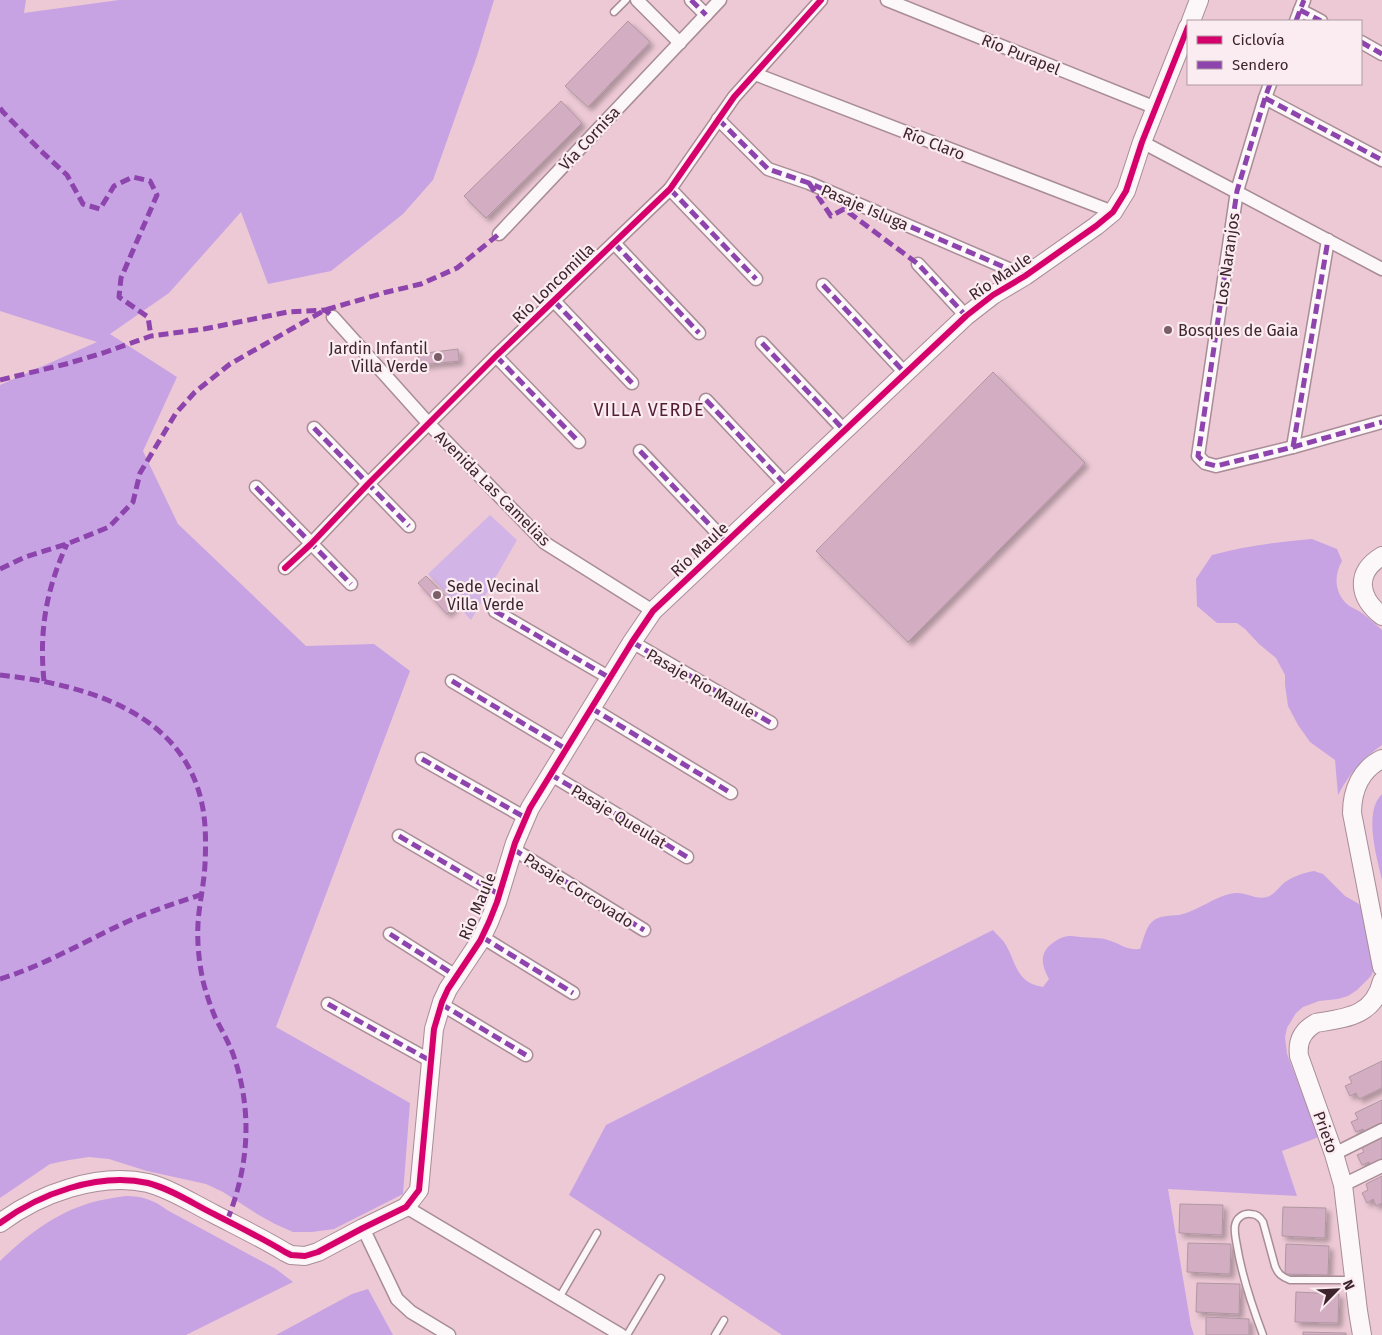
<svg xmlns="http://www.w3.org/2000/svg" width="1382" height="1335" font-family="'Fira Sans',sans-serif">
	<defs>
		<filter id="shadow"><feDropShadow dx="4" dy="4" stdDeviation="2.5" flood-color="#0004"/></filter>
	</defs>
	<rect width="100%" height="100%" fill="#edc9d5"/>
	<!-- green -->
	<polygon fill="#d2b4e6" points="490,515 517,540 471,620 428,574"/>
	<!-- forest -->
	<g fill="#c7a3e4">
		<polygon points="0,0 26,0 24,13 119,0 494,0 477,56 433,180 403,214 331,271 268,284 241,212 169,293 110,334 177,377 143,451 178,524 306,646 374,644 410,671 276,1027 410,1103 403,1194 334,1229 312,1232 293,1232 275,1224 257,1214 223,1192 206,1184 147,1171 109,1159 89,1157 69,1160 50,1164 0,1198 0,385 97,342 0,311"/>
		<path d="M1312,539L1337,549L1342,561C1334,575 1334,592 1347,604C1350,607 1354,608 1357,610C1366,615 1374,623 1382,630V745C1363,758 1349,774 1338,795L1335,760L1310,742L1298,725L1288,706L1285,685V675L1276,658L1259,644L1245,629L1237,623H1217L1197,606L1196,579L1212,555C1246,546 1277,542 1312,539Z"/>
		<path d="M1382,794V880C1377,857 1363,812 1382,794Z"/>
		<path d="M1314,871L1323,874L1345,896L1359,904L1366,911L1375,967L1371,976L1357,990L1348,996L1338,999L1319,1001L1303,1007L1296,1013L1287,1028L1285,1037L1287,1054L1319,1137L1282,1151L1297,1196L1168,1189L1191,1326L1194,1335H782L569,1195L606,1125L993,930C996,934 1001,938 1004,942C1017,962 1015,983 1043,987L1049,979C1043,968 1039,957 1048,947C1054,941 1063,935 1072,936C1075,936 1077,937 1080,937C1090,938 1101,937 1111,941C1123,945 1125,950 1140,949C1143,941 1146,926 1153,921C1160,915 1170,916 1179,915C1199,911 1217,894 1237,893C1247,893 1257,900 1267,897C1274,895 1279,887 1285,882C1294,876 1303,873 1314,871Z"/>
		<path d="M126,1196C142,1196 154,1200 167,1210L276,1269L293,1282L186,1335H0V1261C24,1238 51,1216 84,1205C97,1200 112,1198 126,1196Z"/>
		<polygon points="368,1289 393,1335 276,1335 352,1294"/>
	</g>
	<!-- building -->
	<g fill="#d3aec2" stroke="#b096a2" filter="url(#shadow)">
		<polygon points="628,21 650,42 588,107 565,86"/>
		<polygon points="561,101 582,123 486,218 464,196"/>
		<polygon points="458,349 459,361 419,365 418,354"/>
		<polygon points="993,372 1085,463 908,642 816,551"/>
		<polygon points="426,576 455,606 447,614 418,583"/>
		<polygon points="1382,1061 1382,1088 1359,1099 1356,1093 1350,1096 1345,1086 1352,1083 1349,1077"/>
		<polygon points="1382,1100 1382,1127 1366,1135 1363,1129 1356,1132 1351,1122 1358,1119 1355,1113"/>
		<polygon points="1382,1136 1382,1163 1372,1168 1369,1162 1362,1165 1357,1155 1364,1152 1361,1146"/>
		<polygon points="1382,1176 1382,1203 1376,1206 1373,1199 1367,1203 1362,1193 1368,1190 1366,1184"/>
		<polygon points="1180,1204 1223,1205 1222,1235 1179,1233"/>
		<polygon points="1283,1207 1326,1208 1325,1238 1282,1236"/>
		<polygon points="1188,1243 1231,1244 1230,1274 1187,1272"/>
		<polygon points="1286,1244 1329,1246 1328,1275 1285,1274"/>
		<polygon points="1197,1283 1240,1284 1239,1314 1196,1312"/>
		<polygon points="1296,1292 1339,1294 1338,1323 1295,1322"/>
		<polygon points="1206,1317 1249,1319 1249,1335 1206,1335"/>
		<polygon points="1303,1332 1346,1333 1346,1335 1303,1335"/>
	</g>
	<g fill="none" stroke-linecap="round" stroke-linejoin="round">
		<!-- lane casing -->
		<g stroke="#a88d96" stroke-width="9">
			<g id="lane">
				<polyline points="614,12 626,0"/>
				<polyline points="559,1298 597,1233"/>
				<polyline points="627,1335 661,1278"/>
				<polyline points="715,1335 724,1320"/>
				<path d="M1263,1335C1252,1306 1242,1277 1237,1246C1236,1240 1234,1232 1235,1226C1236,1218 1243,1213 1251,1214C1257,1214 1260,1217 1263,1222L1275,1266C1278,1274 1282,1277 1290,1280H1353"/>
			</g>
		</g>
		<!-- street casing -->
		<g stroke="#a88d96" stroke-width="15">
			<g id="street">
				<polyline points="637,0 680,43"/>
				<polyline points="691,0 706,15"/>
				<polyline points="887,0 1156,108"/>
				<polyline points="1300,10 1321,21"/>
				<polyline points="1296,21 1304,0"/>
				<polyline points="1361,42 1382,54"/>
				<polyline points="755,74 1113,212"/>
				<polyline points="1270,84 1265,98 1237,191 1198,456 1205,463 1216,466 1293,447 1382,422"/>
				<polyline points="1265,98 1382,160"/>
				<polyline points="718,119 768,169 809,183 1025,276"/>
				<polyline points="1142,142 1382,269"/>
				<polyline points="670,189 756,279"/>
				<polyline points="499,234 720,0"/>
				<polyline points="614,243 699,333"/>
				<polyline points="918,264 966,316"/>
				<polyline points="823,285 905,373"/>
				<polyline points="554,301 632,383"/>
				<polyline points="333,317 429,424 545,543 653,611"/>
				<polyline points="762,343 844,430"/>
				<polyline points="496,356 579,442"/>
				<polyline points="706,400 786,485"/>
				<polyline points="314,428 409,526"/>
				<polyline points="1293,447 1328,240"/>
				<polyline points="640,451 726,542"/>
				<polyline points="256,487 351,584"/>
				<polyline points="285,568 311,544 368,484 496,356 670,189 734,97 821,0"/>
				<polyline points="495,611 610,678"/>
				<polyline points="632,642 771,723"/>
				<polyline points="452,681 566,749"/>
				<polyline points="591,708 731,793"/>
				<polyline points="422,759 526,818"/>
				<polyline points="550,774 687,857"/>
				<polyline points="399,836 500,895"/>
				<polyline points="513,849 644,930"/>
				<polyline points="390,934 456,976"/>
				<polyline points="482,937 573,993"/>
				<polyline points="328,1004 431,1061"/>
				<polyline points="441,1004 526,1055"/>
				<polyline points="1334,1154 1382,1130"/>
				<polyline points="1343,1185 1382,1166"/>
				<polyline points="406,1207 621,1335"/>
				<polyline points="363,1228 397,1299 411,1312 449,1335"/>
			</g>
		</g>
		<!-- secondary casing -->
		<g stroke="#a88d96" stroke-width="20">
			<g id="secondary">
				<polyline points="1191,21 1199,0"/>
				<path d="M1382,556C1354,573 1359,598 1382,616"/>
				<path d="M1382,759C1361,769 1352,790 1352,813L1382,967"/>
				<path d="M0,1223C39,1194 98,1172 148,1183C171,1189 192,1203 214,1214C237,1226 262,1238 285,1252L291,1255L305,1256L318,1252L363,1228L406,1207L419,1190L434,1029L442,1002L448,989L480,941L489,922L497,902L515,843L530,808L632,642L653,611L966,316L993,295L1025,276L1096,226L1113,212L1126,191L1142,142L1188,27"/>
				<path d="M1362,1335L1358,1311L1343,1185L1334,1154L1299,1056C1297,1041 1303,1030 1316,1023C1346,1018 1374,1016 1382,981"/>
			</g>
		</g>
		<!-- lane -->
		<use href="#lane" stroke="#fcf7f9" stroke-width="6"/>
		<!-- street -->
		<use href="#street" stroke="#fcf7f9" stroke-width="12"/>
		<!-- secondary -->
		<use href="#secondary" stroke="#fcf7f9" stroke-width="18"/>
		<!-- quiet -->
		<g stroke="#8e44ad" stroke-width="5" stroke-dasharray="10 5" stroke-linecap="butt">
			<polyline points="691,0 706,15"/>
			<polyline points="1300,10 1321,21"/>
			<polyline points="1296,21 1304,0"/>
			<polyline points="1361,42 1382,54"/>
			<polyline points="1270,84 1265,98 1237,191 1198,456 1205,463 1216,466 1293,447 1382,422"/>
			<polyline points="1265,98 1382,160"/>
			<polyline points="0,108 3,112 41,151 67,175 83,204 100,209 114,186 133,177 150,181 157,195 121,278 119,297 148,317 151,336"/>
			<polyline points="718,119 768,169 809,183 1025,276"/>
			<polyline points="809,183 831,216 844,209 918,264 966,316"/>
			<polyline points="670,189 756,279"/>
			<polyline points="614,243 699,333"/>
			<polyline points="823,285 905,373"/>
			<polyline points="554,301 632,383"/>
			<polyline points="762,343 844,430"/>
			<polyline points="496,356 579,442"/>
			<polyline points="0,380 66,364 103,353 151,336 204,329 288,312 325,310 333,317"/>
			<polyline points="706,400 786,485"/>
			<polyline points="314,428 409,526"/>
			<polyline points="1293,447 1328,240"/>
			<polyline points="640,451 726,542"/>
			<polyline points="256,487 351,584"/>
			<polyline points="0,569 25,557 67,544 109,527 133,502 140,473 176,413 195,392 230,364 325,310 387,292 421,284 457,268 499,234"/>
			<polyline points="495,611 610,678"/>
			<polyline points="632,642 771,723"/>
			<path d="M0,675C82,684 183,711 202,804C206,823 206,844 205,864C204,885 199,904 198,924C197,943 199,962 203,981C206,993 210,1005 215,1017C221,1029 228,1041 233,1054C253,1111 249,1166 227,1221"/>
			<path d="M44,681C39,631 46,590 67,544"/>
			<polyline points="452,681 566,749"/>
			<polyline points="591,708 731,793"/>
			<polyline points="422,759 526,818"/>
			<polyline points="550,774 687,857"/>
			<polyline points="399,836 500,895"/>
			<polyline points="513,849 644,930"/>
			<polyline points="390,934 456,976"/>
			<polyline points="482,937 573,993"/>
			<path d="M0,979C40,967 78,945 116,927C144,913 173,904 203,894"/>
			<polyline points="328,1004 431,1061"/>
			<polyline points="441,1004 526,1055"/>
		</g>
		<!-- cycleway casing -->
		<g stroke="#faecf0" stroke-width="9">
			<g id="cycleway">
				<polyline points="285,568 311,544 368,484 496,356 670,189 734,97 821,0"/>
				<path d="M0,1223C39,1194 98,1172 148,1183C171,1189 192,1203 214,1214C237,1226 262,1238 285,1252L291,1255L305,1256L318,1252L363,1228L406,1207L419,1190L434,1029L442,1002L448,989L480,941L489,922L497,902L515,843L530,808L632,642L653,611L966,316L993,295L1025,276L1096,226L1113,212L1126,191L1142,142L1188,27"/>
			</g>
		</g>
		<!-- cycleway -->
		<use href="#cycleway" stroke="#d6006c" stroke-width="6"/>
	</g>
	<!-- markers -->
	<g fill="#7b5e68" stroke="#faecf0" stroke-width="2">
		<circle cx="1168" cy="330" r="5"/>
		<circle cx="438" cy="357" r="5"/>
		<circle cx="437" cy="595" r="5"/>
	</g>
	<g text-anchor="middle" stroke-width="4.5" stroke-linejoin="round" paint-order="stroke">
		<!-- street labels -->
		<g font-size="16" fill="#3d242d" stroke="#faecf0">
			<text transform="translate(1021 54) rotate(22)" y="6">Río Purapel</text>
			<text transform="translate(589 138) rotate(-47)" y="6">Vía Cornisa</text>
			<text transform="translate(934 143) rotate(21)" y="6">Río Claro</text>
			<text transform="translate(865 207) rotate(23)" y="6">Pasaje Isluga</text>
			<text transform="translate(1227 259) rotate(-82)" y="6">Los Naranjos</text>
			<text transform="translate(1000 276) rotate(-34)" y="6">Río Maule</text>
			<text transform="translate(553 283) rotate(-44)" y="6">Río Loncomilla</text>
			<text transform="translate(493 488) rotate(45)" y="6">Avenida Las Camelias</text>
			<text transform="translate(699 549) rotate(-43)" y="6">Río Maule</text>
			<text transform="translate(701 683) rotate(30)" y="6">Pasaje Río Maule</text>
			<text transform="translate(619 816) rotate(31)" y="6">Pasaje Queulat</text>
			<text transform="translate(579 890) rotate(32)" y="6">Pasaje Corcovado</text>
			<text transform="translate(477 906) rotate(-67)" y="6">Río Maule</text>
			<text transform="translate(1326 1132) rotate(70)" y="6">Prieto</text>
		</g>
		<!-- poi labels -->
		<g font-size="16" fill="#3d242d" stroke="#faecf0" text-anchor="start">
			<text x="1178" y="336">Bosques de Gaia</text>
			<text x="428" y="354" text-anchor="end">Jardin Infantil<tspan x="428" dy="18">Villa Verde</tspan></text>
			<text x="447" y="592">Sede Vecinal<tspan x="447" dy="18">Villa Verde</tspan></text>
		</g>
		<!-- neighbourhood labels -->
		<g font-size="18" letter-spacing="1" fill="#521e33" stroke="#faecf0">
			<text x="649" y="416">VILLA VERDE</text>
		</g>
	</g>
	<!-- legend -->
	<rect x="1187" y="20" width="175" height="65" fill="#faecf0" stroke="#ae9ca2"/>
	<rect x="1197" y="36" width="25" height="8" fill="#d6006c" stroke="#ae9ca2"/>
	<text x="1232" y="45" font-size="15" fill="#3d242d">Ciclovía</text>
	<rect x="1197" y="61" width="25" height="8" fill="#8e44ad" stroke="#ae9ca2"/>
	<text x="1232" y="70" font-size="15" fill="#3d242d">Sendero</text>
	<!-- north arrow -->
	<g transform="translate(1337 1290) rotate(66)" stroke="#faecf0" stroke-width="4" paint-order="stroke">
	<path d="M0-4L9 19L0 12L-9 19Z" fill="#3d242d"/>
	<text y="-8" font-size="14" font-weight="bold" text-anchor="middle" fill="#3d242d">N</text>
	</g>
</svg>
